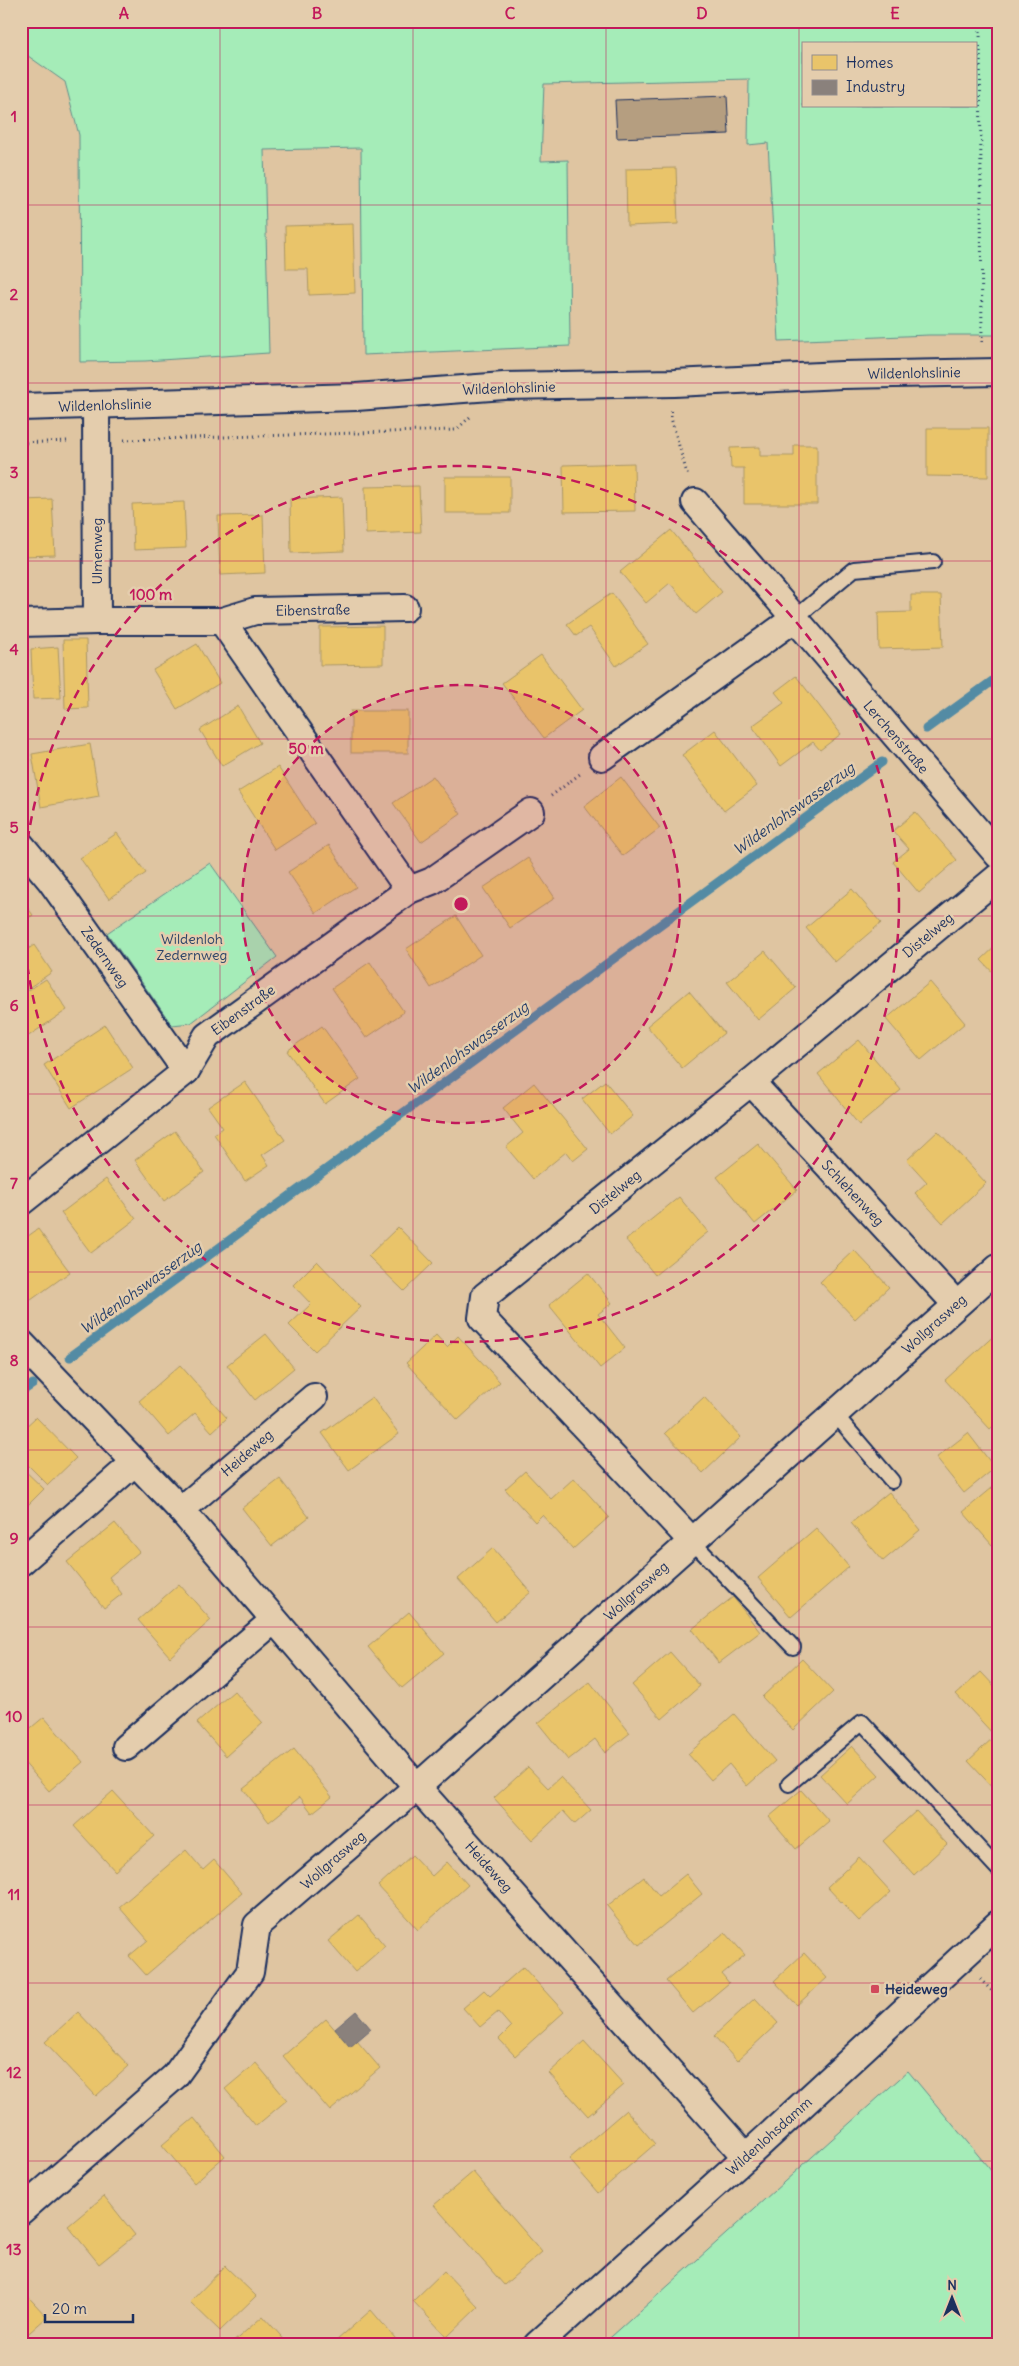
<svg xmlns="http://www.w3.org/2000/svg" width="1019" height="2366" font-family="Delius,sans-serif">
	<rect width="100%" height="100%" fill="#dfc5a1"/>
	<filter id="ink" filterUnits="userSpaceOnUse"><feTurbulence type="fractalNoise" baseFrequency=".02" numOctaves="2"/><feDisplacementMap in="SourceGraphic" scale="10" xChannelSelector="R" yChannelSelector="G"/><feConvolveMatrix kernelMatrix="1 2 1 2 8 2 1 2 1" color-interpolation-filters="sRGB"/></filter>
	<g filter="url(#ink)">
		<!-- green -->
		<g fill="#a5ecb8" stroke="#608e8b" fill-rule="evenodd">
			<path d="M21,21H998V335H929L779,341L768,143L748,145L749,79L544,84L541,161L568,160L570,346L363,355L361,148L264,150L269,353L145,361L80,362L79,135L65,82L21,51ZM803,44H975V106H803Z"/>
			<polygon points="210,863 277,957 191,1023 172,1025 107,933"/>
			<polygon points="908,2071 998,2179 998,2345 602,2345"/>
		</g>
		<!-- homes -->
		<g fill="#e9c46a" stroke="#ab9766">
			<polygon points="676,168 678,224 627,226 626,169"/>
			<polygon points="353,224 355,293 309,295 308,269 286,269 285,226"/>
			<polygon points="927,428 988,428 988,477 927,476"/>
			<polygon points="794,445 817,445 817,504 744,504 744,468 731,468 730,448 760,447 760,456 794,456"/>
			<polygon points="634,463 635,511 564,512 563,465"/>
			<rect x="445" y="477" width="65" height="36"/>
			<polygon points="419,486 421,532 366,534 365,487"/>
			<polygon points="342,497 344,551 291,553 290,499"/>
			<polygon points="52,499 55,555 21,556 21,500"/>
			<polygon points="184,502 186,548 134,550 132,504"/>
			<polygon points="263,515 265,573 220,575 218,516"/>
			<polygon points="671,530 722,592 696,614 670,583 646,603 620,572"/>
			<polygon points="612,593 648,644 616,666 589,627 576,636 567,624"/>
			<polygon points="911,595 941,595 943,647 879,649 878,613 911,612"/>
			<polygon points="383,626 383,664 320,665 320,627"/>
			<polygon points="63,640 86,640 88,708 65,709"/>
			<polygon points="197,644 220,683 177,709 153,670"/>
			<polygon points="58,647 61,698 33,699 31,649"/>
			<polygon points="541,655 582,710 544,738 502,683"/>
			<polygon points="796,676 841,734 820,750 813,742 781,766 752,726 784,703 775,692"/>
			<polygon points="238,706 260,743 222,766 200,730"/>
			<rect x="351" y="711" width="57" height="42"/>
			<polygon points="715,730 757,786 724,811 682,755"/>
			<polygon points="90,744 99,796 41,807 32,754"/>
			<polygon points="278,767 315,824 275,850 238,792"/>
			<polygon points="433,776 461,814 421,842 393,803"/>
			<polygon points="621,777 660,828 623,856 584,806"/>
			<polygon points="915,812 957,860 919,893 893,862 909,849 893,831"/>
			<polygon points="117,833 146,873 109,899 80,858"/>
			<polygon points="329,845 356,887 316,913 288,872"/>
			<polygon points="528,858 555,898 510,928 483,888"/>
			<polygon points="852,889 881,923 835,962 806,928"/>
			<polygon points="21,899 33,915 21,923"/>
			<polygon points="456,916 481,955 431,988 406,949"/>
			<polygon points="998,944 998,978 981,960"/>
			<polygon points="34,945 52,972 21,993 21,954"/>
			<polygon points="765,951 796,988 758,1020 727,982"/>
			<polygon points="370,962 404,1012 366,1038 332,988"/>
			<polygon points="46,979 67,1010 24,1039 21,1035 21,995"/>
			<polygon points="930,982 965,1023 921,1060 886,1019"/>
			<polygon points="689,991 724,1033 682,1068 647,1026"/>
			<polygon points="105,1025 133,1068 71,1108 44,1065"/>
			<polygon points="322,1026 360,1079 325,1104 287,1051"/>
			<polygon points="859,1040 901,1090 859,1125 818,1074"/>
			<polygon points="605,1081 633,1116 610,1134 582,1099"/>
			<polygon points="245,1082 285,1140 262,1155 269,1165 245,1181 214,1134 223,1128 208,1107"/>
			<polygon points="534,1083 588,1149 573,1161 566,1152 533,1179 506,1147 523,1133 503,1108"/>
			<polygon points="175,1131 204,1172 164,1201 135,1160"/>
			<polygon points="938,1131 986,1183 943,1223 915,1193 927,1182 907,1160"/>
			<polygon points="758,1144 797,1190 755,1224 717,1177"/>
			<polygon points="106,1179 136,1219 91,1253 61,1213"/>
			<polygon points="679,1197 708,1232 655,1275 626,1240"/>
			<polygon points="398,1227 433,1263 404,1291 368,1256"/>
			<polygon points="38,1229 70,1272 31,1300 21,1287 21,1241"/>
			<polygon points="854,1250 889,1287 855,1319 820,1282"/>
			<polygon points="317,1261 361,1307 315,1351 289,1325 311,1304 293,1285"/>
			<polygon points="588,1273 612,1303 598,1314 625,1348 600,1368 549,1305"/>
			<polygon points="998,1332 998,1422 990,1429 945,1380"/>
			<polygon points="266,1334 294,1368 255,1400 227,1365"/>
			<polygon points="436,1335 447,1347 458,1336 500,1382 458,1420 406,1363"/>
			<polygon points="180,1365 227,1418 212,1432 195,1413 169,1436 139,1401"/>
			<polygon points="372,1397 399,1434 349,1470 322,1433"/>
			<polygon points="704,1397 741,1437 703,1473 665,1433"/>
			<polygon points="36,1417 76,1458 48,1485 21,1458 21,1431"/>
			<polygon points="968,1433 995,1468 964,1493 936,1458"/>
			<polygon points="21,1467 44,1489 21,1512"/>
			<polygon points="525,1471 551,1499 574,1478 609,1517 573,1549 542,1515 535,1522 505,1489"/>
			<polygon points="280,1479 309,1517 272,1546 242,1508"/>
			<polygon points="998,1483 998,1540 992,1545 963,1512"/>
			<polygon points="889,1492 920,1530 883,1561 851,1523"/>
			<polygon points="115,1523 139,1552 109,1577 122,1594 104,1608 67,1562"/>
			<polygon points="816,1528 849,1567 791,1617 758,1578"/>
			<polygon points="493,1548 531,1592 496,1622 458,1579"/>
			<polygon points="179,1584 211,1620 170,1657 138,1620"/>
			<polygon points="733,1597 760,1632 719,1663 692,1629"/>
			<polygon points="409,1612 444,1653 402,1688 368,1647"/>
			<polygon points="670,1652 700,1686 662,1719 632,1685"/>
			<polygon points="802,1659 833,1692 793,1730 762,1697"/>
			<polygon points="981,1672 998,1690 998,1793 968,1761 995,1736 956,1694"/>
			<polygon points="590,1682 630,1733 605,1753 595,1739 568,1760 538,1723"/>
			<polygon points="234,1691 263,1723 226,1756 197,1723"/>
			<polygon points="734,1714 775,1761 747,1786 729,1764 711,1780 688,1754"/>
			<polygon points="44,1717 83,1762 49,1791 21,1759 21,1736"/>
			<polygon points="852,1746 879,1775 847,1804 820,1775"/>
			<polygon points="294,1749 332,1797 312,1813 300,1797 269,1822 243,1789"/>
			<polygon points="528,1767 548,1788 560,1777 591,1810 575,1824 563,1811 532,1840 494,1798"/>
			<polygon points="801,1790 829,1821 796,1849 769,1817"/>
			<polygon points="113,1791 154,1836 115,1871 74,1826"/>
			<polygon points="916,1811 947,1844 914,1875 883,1841"/>
			<polygon points="186,1850 203,1870 214,1860 242,1893 146,1975 129,1956 148,1940 119,1907"/>
			<polygon points="412,1855 432,1876 447,1862 468,1885 418,1930 378,1886"/>
			<polygon points="859,1857 891,1892 859,1921 827,1887"/>
			<polygon points="686,1874 702,1894 639,1945 607,1906 644,1877 659,1896"/>
			<polygon points="359,1915 385,1946 355,1972 328,1941"/>
			<polygon points="725,1932 745,1955 722,1974 729,1983 693,2013 666,1981"/>
			<polygon points="804,1953 827,1978 797,2005 774,1981"/>
			<polygon points="523,1967 564,2012 515,2056 499,2039 511,2027 498,2012 480,2027 463,2008 484,1990 490,1996"/>
			<polygon points="755,1998 778,2023 737,2061 714,2036"/>
			<polygon points="78,2012 129,2066 96,2096 45,2042"/>
			<polygon points="326,2019 350,2047 357,2041 380,2068 330,2111 283,2056"/>
			<polygon points="584,2041 624,2085 588,2116 549,2073"/>
			<polygon points="256,2063 287,2100 256,2126 225,2089"/>
			<polygon points="626,2110 655,2144 598,2193 569,2159"/>
			<polygon points="194,2118 225,2156 194,2183 162,2145"/>
			<polygon points="473,2172 542,2252 504,2285 434,2205"/>
			<polygon points="104,2196 135,2235 99,2264 68,2226"/>
			<polygon points="225,2266 256,2296 220,2331 190,2302"/>
			<polygon points="444,2271 478,2307 447,2337 413,2301"/>
			<polygon points="21,2289 47,2317 21,2340"/>
			<polygon points="371,2310 401,2345 340,2345 336,2341"/>
			<polygon points="263,2316 289,2345 232,2345 231,2344"/>
		</g>
		<!-- industry -->
		<polygon fill="#8a817c" stroke="#696873" points="356,2011 371,2029 350,2047 335,2029"/>
		<g fill="none" stroke-linecap="round" stroke-linejoin="round">
			<!-- stream -->
			<g stroke="#538ba4" stroke-width="9">
				<polyline points="926,729 998,677"/>
				<polyline points="70,1357 882,762"/>
				<polyline points="21,1392 33,1384"/>
			</g>
		</g>
		<!-- building -->
		<polygon fill="#b59e80" stroke="#1b2f5e" points="727,96 729,134 617,138 615,100"/>
		<g fill="none" stroke-linecap="round" stroke-linejoin="round">
			<!-- service casing -->
			<g stroke="#1b2f5e" stroke-width="18">
				<g id="service">
					<polyline points="794,619 854,569 933,562"/>
					<polyline points="834,1413 892,1481"/>
					<polyline points="692,1541 793,1647"/>
					<polyline points="789,1784 862,1722 998,1869"/>
				</g>
			</g>
			<!-- minor casing -->
			<g stroke="#1b2f5e" stroke-width="30">
				<g id="minor">
					<polyline points="21,407 356,397 504,386 674,383 842,375 998,372"/>
					<polyline points="695,502 998,855"/>
					<polyline points="97,621 222,621 409,890"/>
					<polyline points="222,621 255,611 405,608"/>
					<polyline points="21,623 97,621 96,405"/>
					<polyline points="602,757 794,619"/>
					<polyline points="21,845 51,881 186,1071"/>
					<polyline points="751,1082 956,1304"/>
					<polyline points="21,1202 186,1071 207,1036 409,890 432,881 531,812"/>
					<polyline points="21,1343 181,1510 417,1787 746,2157"/>
					<polyline points="181,1510 314,1397"/>
					<polyline points="692,1541 482,1318 485,1296 751,1082 998,877"/>
					<polyline points="21,1562 134,1463"/>
					<polyline points="126,1747 274,1620"/>
					<polyline points="21,2211 175,2076 250,1972 257,1925 417,1787 998,1268"/>
					<polyline points="537,2345 746,2157 998,1924"/>
				</g>
			</g>
			<!-- path -->
			<g stroke="#1b2f5e" stroke-width="3" stroke-dasharray="1 4" stroke-linecap="butt">
				<polyline points="980,21 982,346"/>
				<polyline points="671,411 671,418 688,477"/>
				<polyline points="124,440 456,430 470,417"/>
				<polyline points="21,443 68,441"/>
				<polyline points="551,796 580,774"/>
				<polyline points="980,1979 998,1997"/>
			</g>
			<!-- service -->
			<use href="#service" stroke="#e4cdad" stroke-width="14"/>
			<!-- minor -->
			<use href="#minor" stroke="#e4cdad" stroke-width="26"/>
		</g>
	</g>
	<!-- grid -->
	<path fill="none" stroke="#c2185b" stroke-width="1" stroke-opacity="0.55" d="M220,21V2345M413,21V2345M606,21V2345M799,21V2345M21,205H998M21,383H998M21,561H998M21,739H998M21,916H998M21,1094H998M21,1272H998M21,1450H998M21,1627H998M21,1805H998M21,1983H998M21,2161H998"/>
	<!-- distance rings -->
	<circle cx="461" cy="904" r="219" fill="#c2185b" fill-opacity=".12"/>
	<g fill="none" stroke="#c2185b" stroke-width="2.5" stroke-dasharray="9 6">
		<circle cx="461" cy="904" r="219"/>
		<circle cx="461" cy="904" r="438"/>
	</g>
	<!-- markers -->
	<rect fill="#d1495b" stroke="#e4cdad" stroke-width="2" x="870" y="1984" width="10" height="10" rx="2.5"/>
	<g text-anchor="middle" stroke-width="5" stroke-linejoin="round" paint-order="stroke">
		<!-- street labels -->
		<g font-size="14" fill="#1b2f5e" stroke="#e4cdad">
			<text transform="translate(914 373) rotate(-1)" y="5">Wildenlohslinie</text>
			<text transform="translate(509 388) rotate(-2)" y="5">Wildenlohslinie</text>
			<text transform="translate(105 405) rotate(-2)" y="5">Wildenlohslinie</text>
			<text transform="translate(97 551) rotate(-90)" y="5">Ulmenweg</text>
			<text transform="translate(313 610) rotate(-1)" y="5">Eibenstraße</text>
			<text transform="translate(896 737) rotate(49)" y="5">Lerchenstraße</text>
			<text transform="translate(928 935) rotate(-40)" y="5">Distelweg</text>
			<text transform="translate(105 957) rotate(55)" y="5">Zedernweg</text>
			<text transform="translate(243 1010) rotate(-36)" y="5">Eibenstraße</text>
			<text transform="translate(615 1192) rotate(-39)" y="5">Distelweg</text>
			<text transform="translate(853 1193) rotate(47)" y="5">Schlehenweg</text>
			<text transform="translate(934 1324) rotate(-42)" y="5">Wollgrasweg</text>
			<text transform="translate(247 1453) rotate(-41)" y="5">Heideweg</text>
			<text transform="translate(636 1591) rotate(-42)" y="5">Wollgrasweg</text>
			<text transform="translate(333 1860) rotate(-41)" y="5">Wollgrasweg</text>
			<text transform="translate(489 1867) rotate(48)" y="5">Heideweg</text>
			<text transform="translate(769 2136) rotate(-42)" y="5">Wildenlohsdamm</text>
		</g>
		<!-- park labels -->
		<g font-size="14" fill="#294267" stroke="#e4cdad">
			<text x="192" y="944">Wildenloh<tspan x="192" dy="16">Zedernweg</tspan></text>
		</g>
		<!-- poi labels -->
		<g font-size="14" font-weight="bold" fill="#1b2f5e" stroke="#e4cdad" text-anchor="start">
			<text x="885" y="1994">Heideweg</text>
		</g>
		<!-- water labels -->
		<g font-size="15" font-style="italic" fill="#243e6a" stroke="#e4cdad">
			<text transform="translate(794 809) rotate(-36)" y="5">Wildenlohswasserzug</text>
			<text transform="translate(468 1048) rotate(-36)" y="5">Wildenlohswasserzug</text>
			<text transform="translate(141 1288) rotate(-36)" y="5">Wildenlohswasserzug</text>
		</g>
	</g>
	<circle cx="461" cy="904" r="8" fill="#c2185b" stroke="#e4cdad" stroke-width="2.5"/>
	<g font-size="15" text-anchor="middle" font-weight="bold" fill="#c2185b" stroke="#e4cdad" stroke-width="5" stroke-linejoin="round" paint-order="stroke">
		<text x="151" y="600">100 m</text>
		<text x="306" y="754">50 m</text>
	</g>
	<!-- margin -->
	<rect width="1019" height="2366" fill="none" stroke="#e4cdad" stroke-width="55"/>
	<!-- legend -->
	<rect x="802" y="42" width="175" height="65" fill="#e4cdad" stroke="#948e8d"/>
	<rect x="812" y="55" width="25" height="15" fill="#e9c46a" stroke="#948e8d"/>
	<text x="846" y="68" font-size="15" fill="#1b2f5e">Homes</text>
	<rect x="812" y="80" width="25" height="15" fill="#8a817c" stroke="#948e8d"/>
	<text x="846" y="92" font-size="15" fill="#1b2f5e">Industry</text>
	<!-- north arrow -->
	<g transform="translate(952 2298)" stroke="#e4cdad" stroke-width="4" paint-order="stroke">
	<path d="M0-4L9 19L0 12L-9 19Z" fill="#1b2f5e"/>
	<text y="-8" font-size="14" font-weight="bold" text-anchor="middle" fill="#1b2f5e">N</text>
	</g>
	<!-- scale -->
	<path d="M45 2314v8h88v-8" fill="none" stroke="#1b2f5e" stroke-width="2.5"/>
	<text x="52" y="2314" font-size="15" fill="#1b2f5e" stroke="#e4cdad" stroke-width="4" paint-order="stroke">20 m</text>
	<rect x="28" y="28" width="964" height="2310" fill="none" stroke="#c2185b" stroke-width="2"/>
	<g font-size="16" text-anchor="middle" font-weight="bold" fill="#c2185b">
		<text x="124" y="19">A</text>
		<text x="317" y="19">B</text>
		<text x="510" y="19">C</text>
		<text x="702" y="19">D</text>
		<text x="895" y="19">E</text>
		<text x="14" y="122">1</text>
		<text x="14" y="300">2</text>
		<text x="14" y="478">3</text>
		<text x="14" y="655">4</text>
		<text x="14" y="833">5</text>
		<text x="14" y="1011">6</text>
		<text x="14" y="1189">7</text>
		<text x="14" y="1366">8</text>
		<text x="14" y="1544">9</text>
		<text x="14" y="1722">10</text>
		<text x="14" y="1900">11</text>
		<text x="14" y="2078">12</text>
		<text x="14" y="2255">13</text>
	</g>
</svg>
